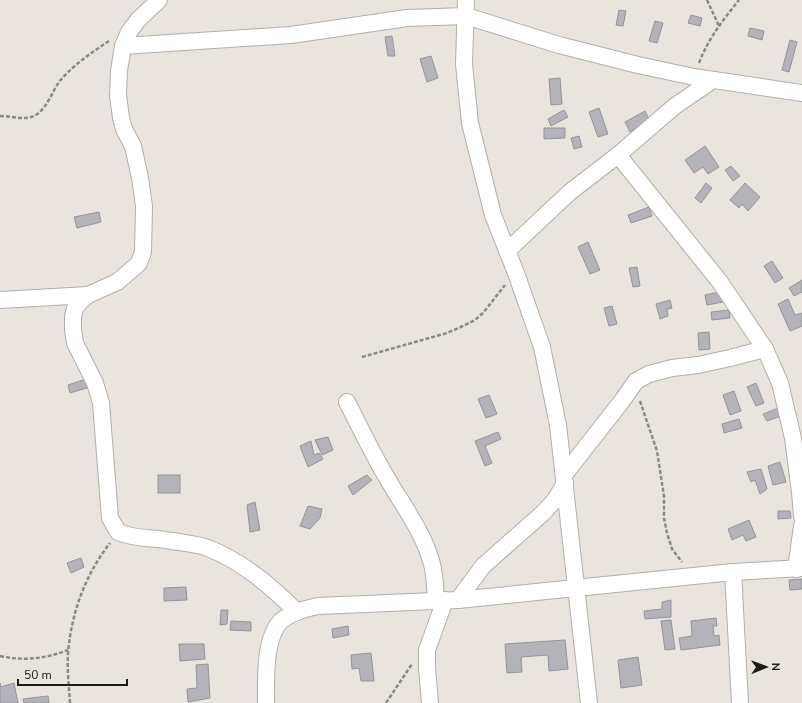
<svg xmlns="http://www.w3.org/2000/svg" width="802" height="703" font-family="'Nunito Sans',sans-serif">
	<rect width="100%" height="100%" fill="#e9e4de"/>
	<!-- building -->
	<g fill="#b4b3ba" stroke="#94939a">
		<polygon points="619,10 626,11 623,26 616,25"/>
		<polygon points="691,15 702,18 700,26 688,23"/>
		<polygon points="655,21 663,23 657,43 649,41"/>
		<polygon points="750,28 764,31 762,40 748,36"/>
		<polygon points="392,36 395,56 388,56 385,37"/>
		<polygon points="790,40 797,42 789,72 782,70"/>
		<polygon points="431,56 438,78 427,82 420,59"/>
		<polygon points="560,78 562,104 551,105 549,79"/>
		<polygon points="599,108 608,134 598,137 589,112"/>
		<polygon points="564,110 568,117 551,126 548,119"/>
		<polygon points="645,111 650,121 630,132 625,122"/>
		<polygon points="544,128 565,128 565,138 544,139"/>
		<polygon points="579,136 582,147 574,149 571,138"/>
		<polygon points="705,146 719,167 708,174 703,167 694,173 685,160"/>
		<polygon points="731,166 740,176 733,181 725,170"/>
		<polygon points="706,183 712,188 701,203 695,198"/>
		<polygon points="745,183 760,197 748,211 742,204 739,208 730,200"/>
		<polygon points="649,207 652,216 631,223 628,215"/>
		<polygon points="99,212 101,222 77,228 74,217"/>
		<polygon points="588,242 600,270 590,274 578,247"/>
		<polygon points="772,261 783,278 775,283 764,266"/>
		<polygon points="637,267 640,286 633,287 629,268"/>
		<polygon points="802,280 802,292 794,296 789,288"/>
		<polygon points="725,291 728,301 707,305 705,295"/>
		<polygon points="788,299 795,315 802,313 802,326 790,331 778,304"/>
		<polygon points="670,300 672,308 667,309 668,316 660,319 656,304"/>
		<polygon points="612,306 617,324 609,326 604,308"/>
		<polygon points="729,310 730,318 712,320 711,312"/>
		<polygon points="709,332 710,349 699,350 698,333"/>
		<polygon points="86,379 90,387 70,393 68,385"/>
		<polygon points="756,383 764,403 756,406 747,387"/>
		<polygon points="734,391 741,411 730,415 723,395"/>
		<polygon points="489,395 497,414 486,418 478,399"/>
		<polygon points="781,407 784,415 767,421 763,414"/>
		<polygon points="739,419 742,428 724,433 722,424"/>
		<polygon points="498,432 501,439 485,446 492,463 485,466 475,441"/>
		<polygon points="328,437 333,450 322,455 315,440"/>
		<polygon points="311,441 314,455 319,453 323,459 308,467 300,446"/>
		<polygon points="780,462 786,482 773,485 768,466"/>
		<polygon points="761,469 767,489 760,494 755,480 751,482 747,472"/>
		<rect x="158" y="475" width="22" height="18"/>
		<polygon points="367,475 372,480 353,495 348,486"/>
		<polygon points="255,502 260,530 250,532 247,505"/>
		<polygon points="308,506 322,509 320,518 310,529 300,526"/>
		<polygon points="778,511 790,511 791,518 778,519"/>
		<polygon points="749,520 756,537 746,541 743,535 732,540 728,529"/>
		<polygon points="81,558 84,567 71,573 67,563"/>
		<polygon points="802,579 802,589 790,590 789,580"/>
		<polygon points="186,587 187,600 164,601 164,588"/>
		<polygon points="671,600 671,617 645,619 644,611 662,609 662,602"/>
		<polygon points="221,610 228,610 227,624 220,625"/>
		<polygon points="716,618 717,626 713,626 714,636 719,635 720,645 681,650 679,638 692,636 691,621"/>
		<polygon points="671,620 675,649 665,650 661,621"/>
		<polygon points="231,621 251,622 251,631 230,630"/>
		<polygon points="348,626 349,635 333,638 332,629"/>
		<polygon points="565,640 568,669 549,671 548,655 521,657 522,672 507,673 505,644"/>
		<polygon points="179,644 204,644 205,659 180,661"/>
		<polygon points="371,653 374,681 361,681 359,668 352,669 351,655"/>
		<polygon points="638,657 642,685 621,688 618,660"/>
		<polygon points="208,664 210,698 188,702 187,689 197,688 196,665"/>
		<polygon points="0,683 1,687 14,683 18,703 0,703"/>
		<polygon points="48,696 49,703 24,703 23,699"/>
	</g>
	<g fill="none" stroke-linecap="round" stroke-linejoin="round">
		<!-- minor casing -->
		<g stroke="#b2aea8" stroke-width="18">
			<g id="minor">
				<path d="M159,0L138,20L129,32L123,46L119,71L118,95L121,118L124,129L133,146L140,178L144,206L143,252L139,263L129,272L117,282L88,295L81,301L75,308L73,317V330L75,343L95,383L101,403L110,518L118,532C138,540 153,537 172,541C184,543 197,544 208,548C243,562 271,586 297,612"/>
				<polyline points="466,0 464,64 470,123 493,215 516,273 542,347 558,425 589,703"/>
				<polyline points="123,46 291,35 407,18 466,16 559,45 638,65 694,77 802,93"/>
				<polyline points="618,155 720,282 765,349 780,383 793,438 800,492 802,516"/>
				<polyline points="507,251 570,192 618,155 675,106 713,80"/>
				<polyline points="0,300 88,295"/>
				<path d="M347,402C360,427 372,453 387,478C403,506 423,531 432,564C435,575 435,588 436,600"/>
				<polyline points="564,475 622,401 636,381 649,374 672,368 698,365 730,358 765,349"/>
				<polyline points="796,569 802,526"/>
				<polyline points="733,572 740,703"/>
				<polyline points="458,600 483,566 543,513 555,500 565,483"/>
				<path d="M266,703C266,680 264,638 281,621C291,612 306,609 318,606L458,600L733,572L802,568"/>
				<polyline points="430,703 427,668 427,650 445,600"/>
			</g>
		</g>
		<!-- path -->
		<g stroke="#8c8985" stroke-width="2.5" stroke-dasharray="4 2" stroke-linecap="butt">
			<polyline points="707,0 719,26"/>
			<path d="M699,63C708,39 723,20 739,0"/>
			<path d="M0,116C11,116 26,121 36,115C47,108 52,92 59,82C73,65 91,53 109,41"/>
			<polyline points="362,357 447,333 463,326 475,320 483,313 505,285"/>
			<polyline points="640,401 657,451 664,496 664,518 667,533 672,549 682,562"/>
			<path d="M0,656C24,661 45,659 68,650"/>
			<path d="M70,703C69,687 67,670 68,654C71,614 85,575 110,543"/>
			<polyline points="386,703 412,664"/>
		</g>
		<!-- minor -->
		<use href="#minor" stroke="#fff" stroke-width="16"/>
	</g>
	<!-- north arrow -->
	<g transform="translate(766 667) rotate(89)" stroke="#e9e4de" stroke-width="3" paint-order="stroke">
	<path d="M0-3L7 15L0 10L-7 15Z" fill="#1d1b19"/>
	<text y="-6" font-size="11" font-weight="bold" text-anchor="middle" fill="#1d1b19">N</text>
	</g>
	<!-- scale -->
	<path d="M18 679v6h109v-6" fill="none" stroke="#1d1b19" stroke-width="2"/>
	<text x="24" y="679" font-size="12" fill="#1d1b19" stroke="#e9e4de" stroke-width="3" paint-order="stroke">50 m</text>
</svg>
